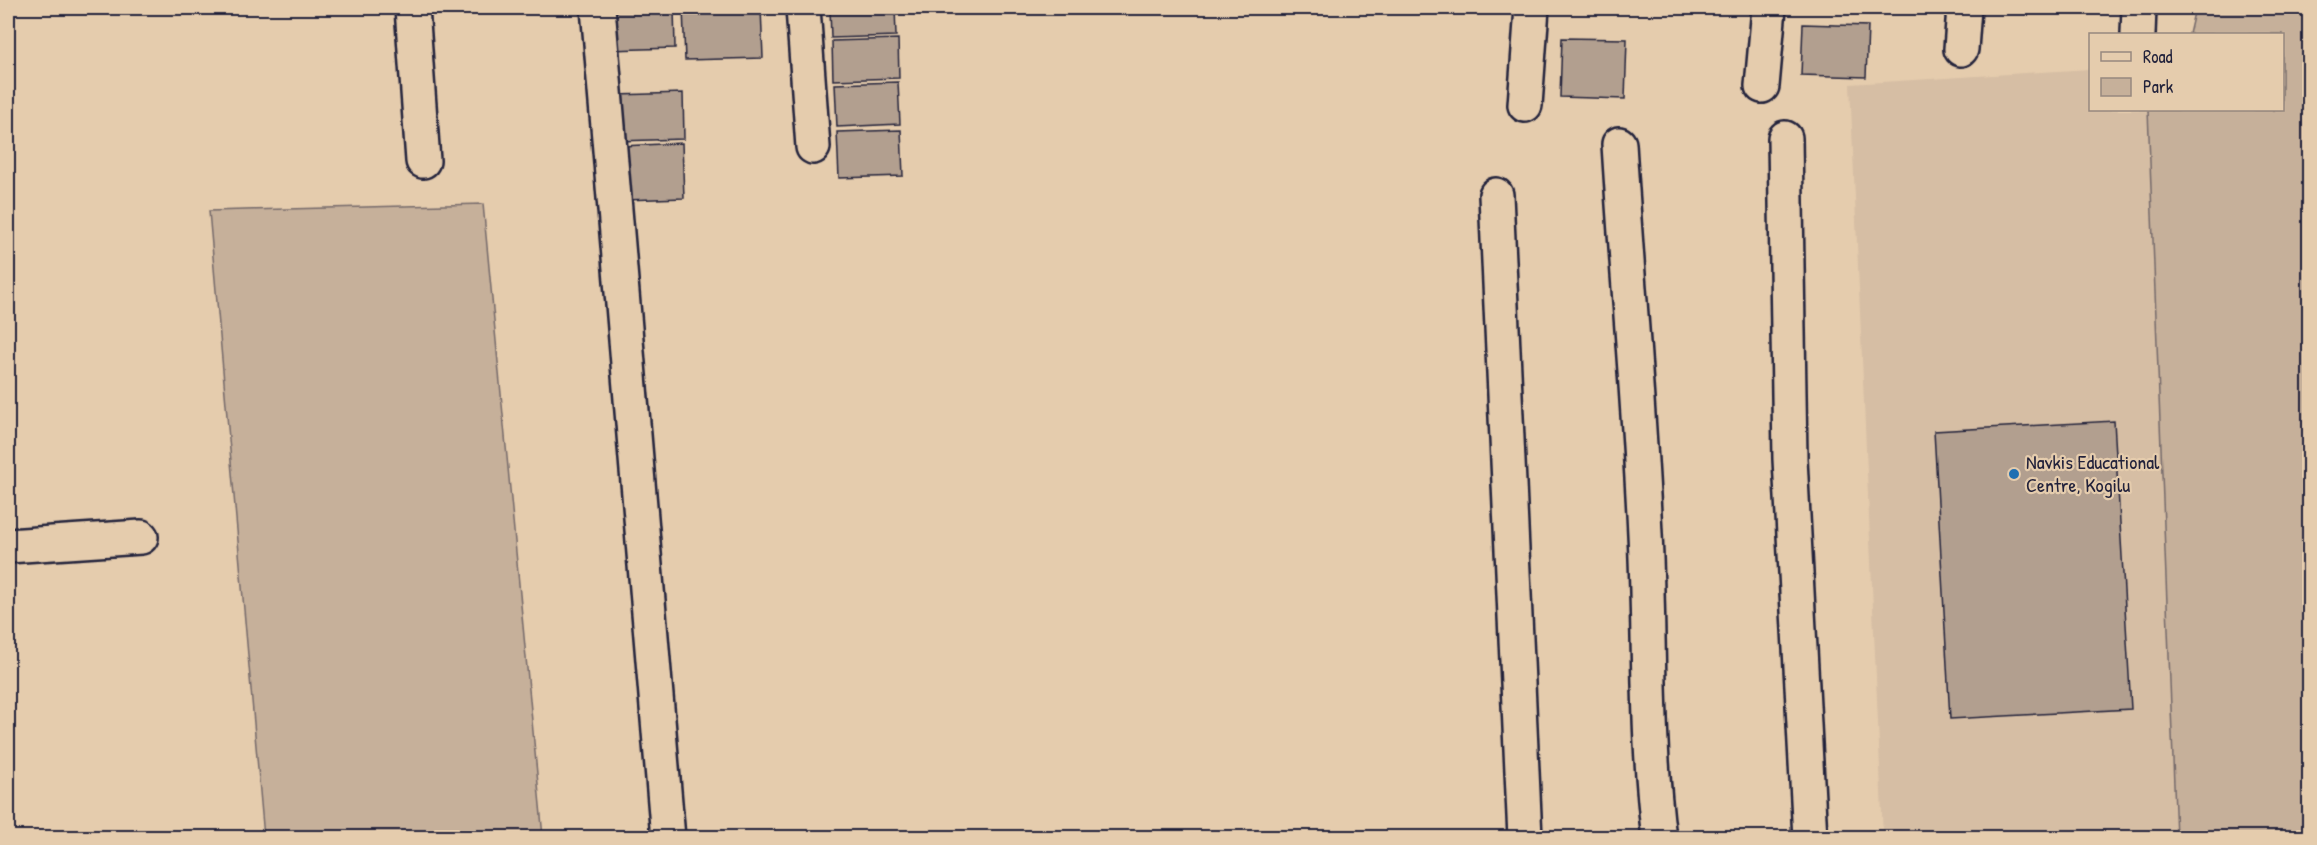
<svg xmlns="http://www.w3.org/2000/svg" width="2317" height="845" font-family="'Patrick Hand',sans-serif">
	<rect width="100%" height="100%" fill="#e5ccad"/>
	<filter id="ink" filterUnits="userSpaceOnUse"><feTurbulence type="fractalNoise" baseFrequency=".0167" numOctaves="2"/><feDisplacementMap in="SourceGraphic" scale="12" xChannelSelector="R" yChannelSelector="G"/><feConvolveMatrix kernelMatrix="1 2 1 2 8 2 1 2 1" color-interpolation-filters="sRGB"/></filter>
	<g filter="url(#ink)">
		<!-- built -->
		<polygon fill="#d6bea4" points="2090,69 2090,110 2148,110 2176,837 1883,837 1850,84"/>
		<!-- green -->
		<g fill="#c6b09a" stroke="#74696a" stroke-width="1.5">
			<polygon points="2195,8 2309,8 2309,837 2176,837 2148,110 2282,110 2282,34 2189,34"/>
			<polygon points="483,204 543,837 264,837 209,211"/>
		</g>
		<!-- building -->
		<g fill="#b29f8f" stroke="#22223b" stroke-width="1.5">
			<polygon points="608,8 674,8 675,48 609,50"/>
			<polygon points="683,8 761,8 763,58 685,60"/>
			<polygon points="830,8 895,8 896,36 831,38"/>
			<polygon points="1803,24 1868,26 1866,77 1801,75"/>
			<polygon points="1562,38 1627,39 1625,99 1560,97"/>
			<polygon points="898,39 899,78 833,80 832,41"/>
			<polygon points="898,82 900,124 837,127 835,84"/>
			<polygon points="683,93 684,139 618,141 617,95"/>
			<polygon points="901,130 903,176 839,178 837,132"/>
			<polygon points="682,143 684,198 624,200 622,146"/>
			<polygon points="2114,421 2131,709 1950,719 1934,431"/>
		</g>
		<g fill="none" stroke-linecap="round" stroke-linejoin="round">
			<!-- minor casing -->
			<g stroke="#22223b" stroke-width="38">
				<g id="minor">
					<polyline points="412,8 423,161"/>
					<polyline points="598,8 668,838"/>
					<polyline points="803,8 813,147"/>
					<polyline points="2138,34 2139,8"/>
					<polyline points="1961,49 1964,8"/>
					<polyline points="1762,86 1769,8"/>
					<polyline points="1525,105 1532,8"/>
					<polyline points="1785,138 1790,459 1810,838"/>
					<path d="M1619,144C1627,274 1639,404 1645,534C1650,635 1646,736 1659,838"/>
					<polyline points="1496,195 1525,838"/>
					<polyline points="8,546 141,537"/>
				</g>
			</g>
			<!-- minor -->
			<use href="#minor" stroke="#e5ccad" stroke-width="33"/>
		</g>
	</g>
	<!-- markers -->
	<circle fill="#1f6fb2" stroke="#e5ccad" stroke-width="2" cx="2014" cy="474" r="6"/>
	<g text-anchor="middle" stroke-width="4.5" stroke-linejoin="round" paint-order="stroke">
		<!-- poi labels -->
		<g font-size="20" fill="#22223b" stroke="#e5ccad" text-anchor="start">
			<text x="2026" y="469">Navkis Educational<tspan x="2026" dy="23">Centre, Kogilu</tspan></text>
		</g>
	</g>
	<!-- margin -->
	<rect width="2317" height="845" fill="none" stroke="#e5ccad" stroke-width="30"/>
	<rect x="15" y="15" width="2287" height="815" fill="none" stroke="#22223b" stroke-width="2" filter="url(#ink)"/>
	<!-- legend -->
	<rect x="2089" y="33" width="195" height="78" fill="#e5ccad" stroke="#97887f" stroke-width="1.5"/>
	<rect x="2101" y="52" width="30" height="9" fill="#e5ccad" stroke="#97887f" stroke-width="1.5"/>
	<text x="2143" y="63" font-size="18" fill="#22223b">Road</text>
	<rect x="2101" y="78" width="30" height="18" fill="#c6b09a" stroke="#97887f" stroke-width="1.5"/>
	<text x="2143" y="93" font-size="18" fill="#22223b">Park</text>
</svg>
